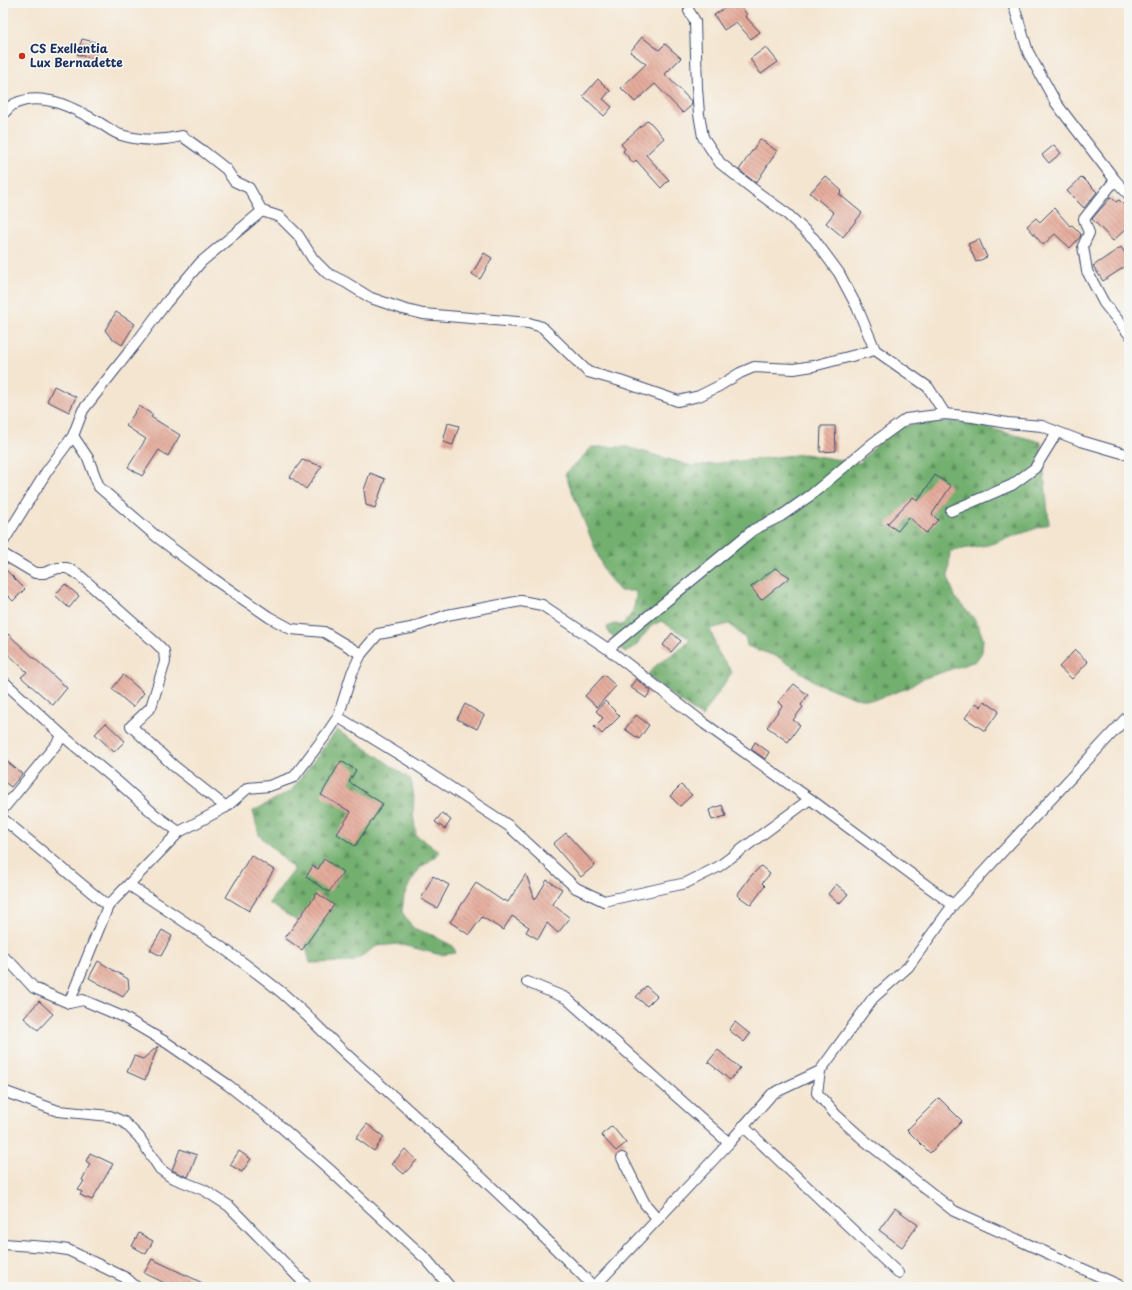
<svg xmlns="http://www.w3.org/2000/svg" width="1132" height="1290" font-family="'Playpen Sans',sans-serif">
	<defs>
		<pattern id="forest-firs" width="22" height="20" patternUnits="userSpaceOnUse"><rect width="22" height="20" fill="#73b070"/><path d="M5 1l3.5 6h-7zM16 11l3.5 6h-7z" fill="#5e905f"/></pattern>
		<pattern id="building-back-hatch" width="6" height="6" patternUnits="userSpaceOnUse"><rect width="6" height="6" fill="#e5ac9b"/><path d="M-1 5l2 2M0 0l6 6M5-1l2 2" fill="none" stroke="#b98c82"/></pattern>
	</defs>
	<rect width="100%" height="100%" fill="#f6f6f2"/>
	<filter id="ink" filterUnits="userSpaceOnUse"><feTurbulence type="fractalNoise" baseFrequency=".025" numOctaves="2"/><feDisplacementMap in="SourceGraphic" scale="8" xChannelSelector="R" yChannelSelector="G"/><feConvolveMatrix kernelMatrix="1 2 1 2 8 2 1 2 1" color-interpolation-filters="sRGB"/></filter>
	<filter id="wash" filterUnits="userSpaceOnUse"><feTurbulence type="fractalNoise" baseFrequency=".012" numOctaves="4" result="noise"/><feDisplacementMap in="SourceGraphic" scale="16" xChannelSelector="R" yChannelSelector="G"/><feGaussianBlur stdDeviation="0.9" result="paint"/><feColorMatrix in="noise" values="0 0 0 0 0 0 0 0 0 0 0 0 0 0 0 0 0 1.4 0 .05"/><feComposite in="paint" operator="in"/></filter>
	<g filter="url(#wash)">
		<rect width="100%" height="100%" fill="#f4e5d0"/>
		<!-- forest -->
		<g fill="url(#forest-firs)" stroke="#477067">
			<path d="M931,419L974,424L1041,442L1049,524L988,545L950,551L948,577L956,599L977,622L983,639L982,652L976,661L922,679L908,688L874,700L855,698L817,683L778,657L747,646L746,639L729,624L710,629L718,652L732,672L702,717L647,676C657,659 680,654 690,638L680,633L661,621L651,626L633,649L625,652L614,642V637L609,634L607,627L614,624L622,625C634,613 635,607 636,591H620L605,573L565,474L592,447H627L692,466L804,454L859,463L879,443L901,427Z"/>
			<polygon points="337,730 376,755 411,780 414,797 413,813 416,835 440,852 431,860 420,868 410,883 404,896 402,912 413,928 432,935 453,946 456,953 441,955 399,944 377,946 352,962 310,963 306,947 297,921 269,903 294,869 259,835 253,811 291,791"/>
		</g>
		<g id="blocks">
			<!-- building -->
			<g fill="url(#building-back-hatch)">
				<polygon points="732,3 739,3 747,15 745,16 760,32 751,39 736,22 724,30 714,15"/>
				<polygon points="642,37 659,50 665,44 681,58 665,74 691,101 692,105 683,113 655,84 635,102 621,88 646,64 630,52"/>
				<polygon points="82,39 99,43 94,59 77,54"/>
				<polygon points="766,47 778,62 761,74 750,59"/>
				<polygon points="598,79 610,91 603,99 612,107 604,116 583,96"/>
				<polygon points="648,120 664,138 646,155 669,180 661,188 636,160 633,163 623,151 625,149 621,144"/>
				<polygon points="760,139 777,151 756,183 739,170"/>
				<polygon points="1054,145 1061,153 1049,163 1042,155"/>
				<polygon points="825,176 842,191 839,194 862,213 843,237 826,223 834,213 810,193"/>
				<polygon points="1082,177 1097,192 1084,208 1067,191"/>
				<polygon points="1111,197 1116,202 1119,200 1129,210 1129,226 1113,241 1092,219"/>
				<polygon points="1054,208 1070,226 1072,225 1081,234 1080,237 1070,248 1055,234 1043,245 1027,226 1036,218 1040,222"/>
				<polygon points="979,239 987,257 976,262 968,244"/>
				<polygon points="1121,247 1129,259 1129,264 1103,281 1093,266"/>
				<polygon points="484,253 492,258 480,279 472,274"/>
				<polygon points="116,312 135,324 122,345 111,338 105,330"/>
				<polygon points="54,386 76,397 69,412 47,401"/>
				<polygon points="139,406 153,415 151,417 180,435 168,456 159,450 142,476 128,467 146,439 126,426"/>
				<polygon points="448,423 459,426 453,445 443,442"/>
				<polygon points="821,426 835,426 836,451 820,452"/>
				<polygon points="302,460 322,466 306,489 290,477"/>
				<polygon points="370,473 385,479 375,508 366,505 364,490"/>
				<polygon points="935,475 951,486 932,514 938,520 926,533 909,517 898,531 887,524 913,497 918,501"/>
				<polygon points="3,567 25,589 13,601 3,591"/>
				<polygon points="775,568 790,577 761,600 751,587"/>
				<polygon points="65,584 79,596 69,608 55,595"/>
				<polygon points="672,633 681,641 671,652 663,645"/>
				<polygon points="8,634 67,688 53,705 21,677 27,672 3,649 3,640"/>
				<polygon points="1075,650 1088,662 1072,679 1059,667"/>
				<polygon points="123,675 144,693 133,707 112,689"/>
				<polygon points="604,675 616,686 597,707 585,696"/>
				<polygon points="636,679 651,691 646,698 630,687"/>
				<polygon points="794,684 808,695 801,705 803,707 793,720 800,725 788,742 767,727 782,706 778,702"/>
				<polygon points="605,701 620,716 602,734 594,727 603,718 596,711"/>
				<polygon points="984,701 999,711 985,731 965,718 976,703 981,707"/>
				<polygon points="465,704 484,715 477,729 457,719"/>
				<polygon points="636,715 649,725 639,739 625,729"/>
				<polygon points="106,723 125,741 114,752 95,734"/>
				<polygon points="755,742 769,752 765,759 751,749"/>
				<polygon points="3,758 22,774 11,787 3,781"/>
				<polygon points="341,761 356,770 349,782 383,804 355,846 337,834 351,812 321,795"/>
				<polygon points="681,785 692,795 680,806 670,796"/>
				<polygon points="722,805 726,816 712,820 709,810"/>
				<polygon points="442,813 451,820 445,829 435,822"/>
				<polygon points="566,833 595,865 581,877 553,844"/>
				<polygon points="251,855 274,870 249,911 226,897"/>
				<polygon points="324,859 343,872 329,892 306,877 313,866 318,869"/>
				<polygon points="761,866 770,874 762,883 765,886 751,905 737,895 750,877"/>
				<polygon points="526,874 535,900 547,880 562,889 552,904 570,918 558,933 547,923 538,939 526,932 529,927 512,916 503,930 482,917 469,935 450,922 476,883 503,901 504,900 508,902"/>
				<polygon points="433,876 449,885 437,908 421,899"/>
				<polygon points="836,884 848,894 839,904 828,894"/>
				<polygon points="317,893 334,905 302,950 285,938"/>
				<polygon points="162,930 172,936 161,956 150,950"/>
				<polygon points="98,961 128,979 129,988 123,997 89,978"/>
				<polygon points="646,986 657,996 647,1006 636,997"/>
				<polygon points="39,1001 53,1014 38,1030 24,1018"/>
				<polygon points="735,1022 750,1034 744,1042 729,1030"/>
				<polygon points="158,1046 145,1080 127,1072 134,1056 143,1059"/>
				<polygon points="718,1050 740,1068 730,1080 708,1062"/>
				<polygon points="939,1098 962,1121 930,1153 907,1130"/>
				<polygon points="367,1124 384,1137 374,1151 356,1138"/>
				<polygon points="612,1126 626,1143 616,1151 601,1135"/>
				<polygon points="180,1149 197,1155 188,1177 172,1170"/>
				<polygon points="405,1149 417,1160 404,1174 392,1164"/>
				<polygon points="239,1151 251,1159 242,1172 230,1165"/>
				<polygon points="90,1153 113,1164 92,1200 80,1195 82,1192 78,1190 84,1181 82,1180 90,1164 86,1161"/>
				<polygon points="895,1208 918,1225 902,1247 879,1230"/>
				<polygon points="139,1233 153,1241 146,1254 132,1246"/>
				<polygon points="152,1259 211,1287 173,1287 144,1273"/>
			</g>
		</g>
	</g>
	<g filter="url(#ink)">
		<use href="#blocks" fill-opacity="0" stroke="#3c4a6f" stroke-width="1"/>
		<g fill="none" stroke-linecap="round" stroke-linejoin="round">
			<!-- street casing -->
			<g stroke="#3c4a6f" stroke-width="12">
				<g id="street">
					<polyline points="1013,3 1028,52 1056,103 1115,180 1129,195"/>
					<polyline points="689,11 695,21 697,88 699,114 703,137 720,163 757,192 786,213 814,239 839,273 857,307 875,350 928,387 945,414"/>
					<path d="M3,114C6,111 10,106 14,104C43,90 75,109 100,123C107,127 114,133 121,135C141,141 162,141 182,136L203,151L226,169L234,181L249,188L262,211L280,217L298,235L313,259L327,273L345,282L371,298L403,309L423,314L529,323L542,327L588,372L620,381L678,401L699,396L719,386L740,373L754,367L794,369L813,366L875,350"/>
					<polyline points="1115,180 1084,219 1089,233 1083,246 1087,271 1104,303 1129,334"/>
					<polyline points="73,436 88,458 99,487 157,537 205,573 269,617 291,629 324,632 361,654"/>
					<polyline points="951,511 1012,485 1035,468 1057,432"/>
					<polyline points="3,542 47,471 73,436 83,410 136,343 166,303 201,262 262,211"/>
					<polyline points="3,554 35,573 44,573 58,568 67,568 78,574 156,643 164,651 165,662 151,707 131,726 174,766 226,807"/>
					<polyline points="608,649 753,530 781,516 811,495 873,443 906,419 945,414 973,417 1007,423 1042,426 1081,441 1129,455"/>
					<polyline points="3,681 63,736 118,782 154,814 179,832"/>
					<polyline points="338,717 418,766 509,826 576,888 604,901 686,883 718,867 810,799"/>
					<polyline points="3,809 63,736"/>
					<polyline points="3,819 108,906 179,832 226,807 248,788 269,786 294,777 328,732 338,717 352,673 361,654 378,634 411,628 447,615 521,601 542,605 608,649 705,724 810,799 953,905"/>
					<path d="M129,885C181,919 233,953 281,992C307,1014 330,1040 355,1062C437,1135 517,1209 594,1287"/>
					<polyline points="108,906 69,1003 83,1000 123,1017 167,1043 228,1085 279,1125 330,1170 427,1260 450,1287"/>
					<polyline points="3,957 11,963 34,988 69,1003"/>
					<polyline points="527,982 566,998 729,1143"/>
					<polyline points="820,1071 817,1093 836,1115 864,1140 954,1211 1123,1287"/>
					<polyline points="3,1091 58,1111 110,1116 124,1122 139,1137 160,1169 171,1177 204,1190 229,1206 308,1287"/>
					<polyline points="743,1126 898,1273"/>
					<polyline points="622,1158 645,1204 658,1219"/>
					<polyline points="3,1244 47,1247 68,1250 126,1278 136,1287"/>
					<polyline points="594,1287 729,1143 772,1094 820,1071 873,998 908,967 953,905 1129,715"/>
				</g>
			</g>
			<!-- street -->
			<use href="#street" stroke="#fff" stroke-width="10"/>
		</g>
	</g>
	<!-- markers -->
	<circle fill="#c8321e" stroke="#f6f6f2" stroke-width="1.5" cx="22" cy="56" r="4"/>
	<g text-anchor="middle" stroke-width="3.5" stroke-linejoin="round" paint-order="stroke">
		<!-- poi labels -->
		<g font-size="12" font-weight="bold" fill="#1b2f5e" stroke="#f6f6f2" text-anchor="start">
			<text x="30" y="53">CS Exellentia<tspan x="30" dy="14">Lux Bernadette</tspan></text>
		</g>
	</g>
	<!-- margin -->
	<rect width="1132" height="1290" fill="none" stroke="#f6f6f2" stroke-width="16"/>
</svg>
